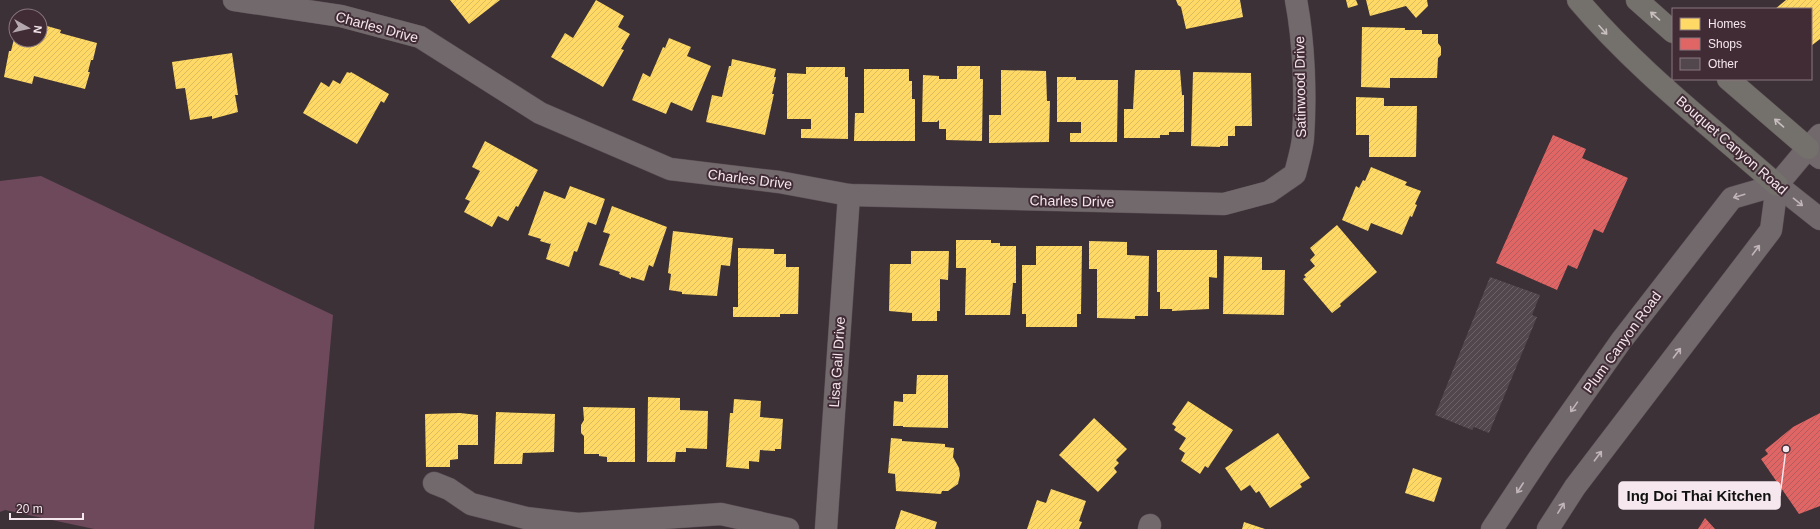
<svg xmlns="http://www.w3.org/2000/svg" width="1820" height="529" font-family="Helvetica,sans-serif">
	<defs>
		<pattern id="homes-hatch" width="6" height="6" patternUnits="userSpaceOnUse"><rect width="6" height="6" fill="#ffd966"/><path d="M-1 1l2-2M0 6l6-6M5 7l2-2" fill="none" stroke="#dbbb60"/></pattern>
		<pattern id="shops-hatch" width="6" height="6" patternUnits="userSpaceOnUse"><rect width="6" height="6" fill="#e06666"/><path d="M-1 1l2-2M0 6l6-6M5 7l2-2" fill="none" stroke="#b35c5d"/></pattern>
		<pattern id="building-hatch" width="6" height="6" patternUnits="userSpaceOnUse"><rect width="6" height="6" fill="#52474c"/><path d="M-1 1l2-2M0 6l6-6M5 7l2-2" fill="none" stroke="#6c6266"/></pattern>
	</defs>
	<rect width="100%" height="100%" fill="#3c3136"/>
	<!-- green -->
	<polygon fill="#6e485b" points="41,176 333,315 314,529 94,529 5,510 0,512 0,181"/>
	<!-- homes -->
	<g fill="url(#homes-hatch)">
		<polygon points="450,0 500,0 469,24"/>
		<polygon points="596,0 624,16 618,27 630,34 621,49 624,50 603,87 551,57 565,33 573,38"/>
		<polygon points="1176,0 1240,0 1243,17 1186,29 1181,7 1178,5"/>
		<polygon points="1346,0 1356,0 1358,5 1348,8"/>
		<polygon points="1366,0 1427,0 1428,6 1416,18 1406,6 1370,16"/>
		<polygon points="1786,0 1820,0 1820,39 1811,46 1811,9 1775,9"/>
		<polygon points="40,24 61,30 60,33 97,43 93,60 91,60 88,72 90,72 85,89 34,76 32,84 4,77 9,51 11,51 15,35 16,40 40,40"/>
		<polygon points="1362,27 1405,28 1405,30 1422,30 1422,34 1438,34 1438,43 1441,47 1441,55 1438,58 1437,78 1390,78 1390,88 1361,87"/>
		<polygon points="669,38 691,47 687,56 711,66 692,111 671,102 666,114 632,100 643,73 650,77 663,47 665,48"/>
		<polygon points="232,53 238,95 235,95 238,112 212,119 212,116 190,120 185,88 176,89 172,62"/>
		<polygon points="732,59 776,69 774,77 776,77 772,94 774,94 765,135 706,122 712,95 722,97 729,66 731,66"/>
		<polygon points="957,66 980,66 980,79 983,79 982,141 946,140 946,129 939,129 939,120 937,122 922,122 923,75 939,76 939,79 957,79"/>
		<polygon points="806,67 845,67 845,77 848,77 848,139 801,138 801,129 811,129 811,119 787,119 787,73 806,74"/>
		<polygon points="864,69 909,69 909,81 912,81 912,99 915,99 915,141 854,141 855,113 864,113"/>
		<polygon points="1001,70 1046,71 1047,101 1050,101 1049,142 989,143 989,115 1001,115"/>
		<polygon points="1135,70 1180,70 1182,95 1184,95 1184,132 1169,132 1169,135 1160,135 1160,138 1124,138 1124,109 1133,109"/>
		<polygon points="347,72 350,73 351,72 389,94 384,103 381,101 357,144 303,113 321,82 329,87 333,80 340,84"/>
		<polygon points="1193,72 1251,73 1252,126 1235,126 1235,136 1228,136 1228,146 1220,146 1220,147 1191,146"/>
		<polygon points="1057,77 1076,77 1076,80 1118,80 1117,142 1070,142 1070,133 1081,133 1081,122 1057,122"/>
		<polygon points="1356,97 1384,98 1384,106 1417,106 1416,157 1369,157 1369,135 1356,135"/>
		<polygon points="485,141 538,170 518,207 516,206 508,221 498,216 492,227 464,212 470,201 465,199 480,171 472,167"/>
		<polygon points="1371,167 1407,182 1405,185 1421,191 1415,204 1417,205 1412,217 1410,216 1402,235 1371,223 1368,231 1342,220 1356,186 1359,188 1363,180 1365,181"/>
		<polygon points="570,186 605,199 596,225 588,222 577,252 574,251 569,267 546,259 551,243 550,244 540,241 541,239 528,235 544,191 565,199"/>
		<polygon points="612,206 667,227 653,267 649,265 644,281 631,277 631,279 619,274 620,272 599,265 610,234 603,232"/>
		<polygon points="1337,225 1377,272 1340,304 1341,306 1332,313 1303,279 1306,277 1304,275 1315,266 1310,260 1315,255 1310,248"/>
		<polygon points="673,231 733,238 730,266 721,265 717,296 682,294 682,292 669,290 671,274 668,273"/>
		<polygon points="956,240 991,240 991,243 1000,243 1000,246 1016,246 1016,283 1013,283 1010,315 965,315 966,268 956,268"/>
		<polygon points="1089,241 1127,242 1127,255 1149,256 1148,316 1135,316 1135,319 1097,318 1097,269 1089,269"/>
		<polygon points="1036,246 1082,246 1081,314 1077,314 1077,327 1026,327 1026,314 1022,314 1022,265 1036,265"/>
		<polygon points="738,248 774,249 774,254 786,254 786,267 799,267 798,314 780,314 780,317 733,317 733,307 738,307"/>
		<polygon points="1157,250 1217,250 1217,278 1209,277 1209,309 1172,311 1172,309 1160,309 1160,292 1157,292"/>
		<polygon points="911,251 949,251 948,280 940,279 940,311 937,311 937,321 912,321 912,313 889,311 890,264 911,264"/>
		<polygon points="1224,256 1262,257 1262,270 1285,270 1284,315 1223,314"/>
		<polygon points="917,375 948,375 948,428 903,427 903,426 893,426 894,401 903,402 903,394 916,394"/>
		<polygon points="648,397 680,398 680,410 708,411 707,449 686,448 686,452 676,452 675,462 647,462"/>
		<polygon points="734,399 761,401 760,417 783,419 781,449 775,449 775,451 760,450 759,462 749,461 749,469 726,467 730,413 733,413"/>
		<polygon points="1188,401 1233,430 1208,468 1205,466 1200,474 1181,461 1185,453 1179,449 1186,438 1174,430 1176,427 1172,424"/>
		<polygon points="583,407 635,408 635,462 607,462 607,457 599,456 599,454 584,454 584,436 581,433 581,425 584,420"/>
		<polygon points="496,412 555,414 554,452 523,453 522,464 494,464"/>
		<polygon points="460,413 478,415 478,445 458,445 458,459 450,460 450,467 426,467 425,414"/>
		<polygon points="1094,418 1127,449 1116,460 1119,463 1114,468 1117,472 1098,492 1059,455"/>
		<polygon points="1278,433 1310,478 1300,484 1302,487 1270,508 1259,491 1256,493 1250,485 1241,491 1225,468"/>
		<polygon points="891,438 902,439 902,441 945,444 945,447 954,448 953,457 959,468 960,475 958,484 948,491 942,491 941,494 896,491 895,474 888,473"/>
		<polygon points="1413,468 1442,478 1434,502 1405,493"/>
		<polygon points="1051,489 1086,501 1079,521 1082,522 1079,529 1027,529 1037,500 1046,503"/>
		<polygon points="901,510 937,522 935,529 895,529"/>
		<polygon points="1244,522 1265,529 1242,529"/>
	</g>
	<!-- shops -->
	<g fill="url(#shops-hatch)">
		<polygon points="1553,135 1586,149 1582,158 1628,178 1603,233 1594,229 1577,269 1568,265 1557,290 1496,263"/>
		<polygon points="1820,413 1820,506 1799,514 1761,459 1768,454 1765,450 1793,427"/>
		<polygon points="1705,518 1715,529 1698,529"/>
	</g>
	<!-- building -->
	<polygon fill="url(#building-hatch)" points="1490,277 1540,295 1532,315 1537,317 1489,433 1474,427 1472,430 1435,415"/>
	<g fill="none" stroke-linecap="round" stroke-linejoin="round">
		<!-- minor casing -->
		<g stroke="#594f54" stroke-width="23">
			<g id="minor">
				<path d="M234,0L341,16L420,37L540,113L670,169L779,182L849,195L1224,204L1269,192L1295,174C1298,162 1302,149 1303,138C1306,95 1304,42 1296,0"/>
				<polyline points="1808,148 1820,135"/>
				<polyline points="434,483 449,489 471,504 526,518 578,524 721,514 788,529"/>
				<polyline points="826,529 849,195"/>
				<polyline points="1149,529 1150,525"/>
			</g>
		</g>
		<!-- secondary casing -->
		<g stroke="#594f54" stroke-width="23">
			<g id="secondary">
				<polyline points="1777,185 1820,219"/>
				<polyline points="1492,529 1541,455 1621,341 1732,198 1777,185 1808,148 1820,158"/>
				<polyline points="1548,529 1575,487 1771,230 1777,185"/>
			</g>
		</g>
		<!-- primary casing -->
		<g stroke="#594f54" stroke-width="23">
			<g id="primary">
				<path d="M1578,0C1636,69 1709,125 1777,185"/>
				<polyline points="1637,0 1673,32"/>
				<polyline points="1728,79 1808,148"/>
			</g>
		</g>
		<!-- minor -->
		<use href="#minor" stroke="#72696d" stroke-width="22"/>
		<!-- secondary -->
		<use href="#secondary" stroke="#72696d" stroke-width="22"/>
		<!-- primary -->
		<use href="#primary" stroke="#74716c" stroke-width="22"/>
	</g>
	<!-- one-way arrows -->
	<defs><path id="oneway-shaft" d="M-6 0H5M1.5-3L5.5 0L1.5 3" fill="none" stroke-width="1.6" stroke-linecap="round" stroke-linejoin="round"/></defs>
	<g stroke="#c8bec0">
		<use href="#oneway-shaft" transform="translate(1655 16) rotate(-139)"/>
		<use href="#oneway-shaft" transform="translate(1603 30) rotate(48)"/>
		<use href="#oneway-shaft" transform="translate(1779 123) rotate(-139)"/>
	</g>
	<g stroke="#c1b5ba">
		<use href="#oneway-shaft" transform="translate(1739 196) rotate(163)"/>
		<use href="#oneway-shaft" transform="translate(1798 202) rotate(39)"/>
		<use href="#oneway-shaft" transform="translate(1756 250) rotate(-53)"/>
		<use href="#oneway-shaft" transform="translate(1677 353) rotate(-53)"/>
		<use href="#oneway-shaft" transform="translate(1574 407) rotate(125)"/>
		<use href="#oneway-shaft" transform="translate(1598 456) rotate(-53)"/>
		<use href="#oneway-shaft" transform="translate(1520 488) rotate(123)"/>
		<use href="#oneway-shaft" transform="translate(1561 508) rotate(-58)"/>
	</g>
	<g text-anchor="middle" stroke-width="4" stroke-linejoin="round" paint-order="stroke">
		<!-- street labels -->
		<g font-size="14" fill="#f5e7ed" stroke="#412c36">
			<text transform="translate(377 27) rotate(15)" y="5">Charles Drive</text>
			<text transform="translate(1300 87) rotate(-91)" y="5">Satinwood Drive</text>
			<text transform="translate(1732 145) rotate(41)" y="5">Bouquet Canyon Road</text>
			<text transform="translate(750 179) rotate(7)" y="5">Charles Drive</text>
			<text transform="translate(1072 201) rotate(1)" y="5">Charles Drive</text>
			<text transform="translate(1622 342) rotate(-54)" y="5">Plum Canyon Road</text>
			<text transform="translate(837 362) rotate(-86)" y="5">Lisa Gail Drive</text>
		</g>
	</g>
	<!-- callouts -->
	<path fill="none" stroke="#f5e7ed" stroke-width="1.5" d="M1786 449L1780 496"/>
	<circle fill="#f5e7ed" stroke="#412c36" stroke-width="1.5" cx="1786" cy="449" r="4"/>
	<rect fill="#f5e7ed" stroke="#f5e7ed" stroke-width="1.5" x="1619" y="482" width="161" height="27" rx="4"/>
	<g font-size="15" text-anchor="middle" font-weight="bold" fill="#111">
		<text x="1699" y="501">Ing Doi Thai Kitchen</text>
	</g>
	<!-- legend -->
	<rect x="1672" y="8" width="140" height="72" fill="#412c36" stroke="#89777f"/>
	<rect x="1680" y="18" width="20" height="12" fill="#ffd966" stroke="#89777f"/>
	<text x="1708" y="28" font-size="12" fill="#f5e7ed">Homes</text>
	<rect x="1680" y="38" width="20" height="12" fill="#e06666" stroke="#89777f"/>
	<text x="1708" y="48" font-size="12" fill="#f5e7ed">Shops</text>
	<rect x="1680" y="58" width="20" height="12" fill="#52474c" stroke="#89777f"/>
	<text x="1708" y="68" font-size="12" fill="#f5e7ed">Other</text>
	<!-- north arrow -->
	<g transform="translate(28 28) rotate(98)"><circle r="19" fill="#412c36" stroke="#89777f"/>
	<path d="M0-3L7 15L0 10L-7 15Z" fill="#b4a7ad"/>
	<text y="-6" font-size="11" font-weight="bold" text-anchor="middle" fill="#f5e7ed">N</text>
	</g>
	<!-- scale -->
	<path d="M10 513v6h73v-6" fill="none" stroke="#f5e7ed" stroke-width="2"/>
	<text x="16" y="513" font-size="12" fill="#f5e7ed" stroke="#412c36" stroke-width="3" paint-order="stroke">20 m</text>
</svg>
